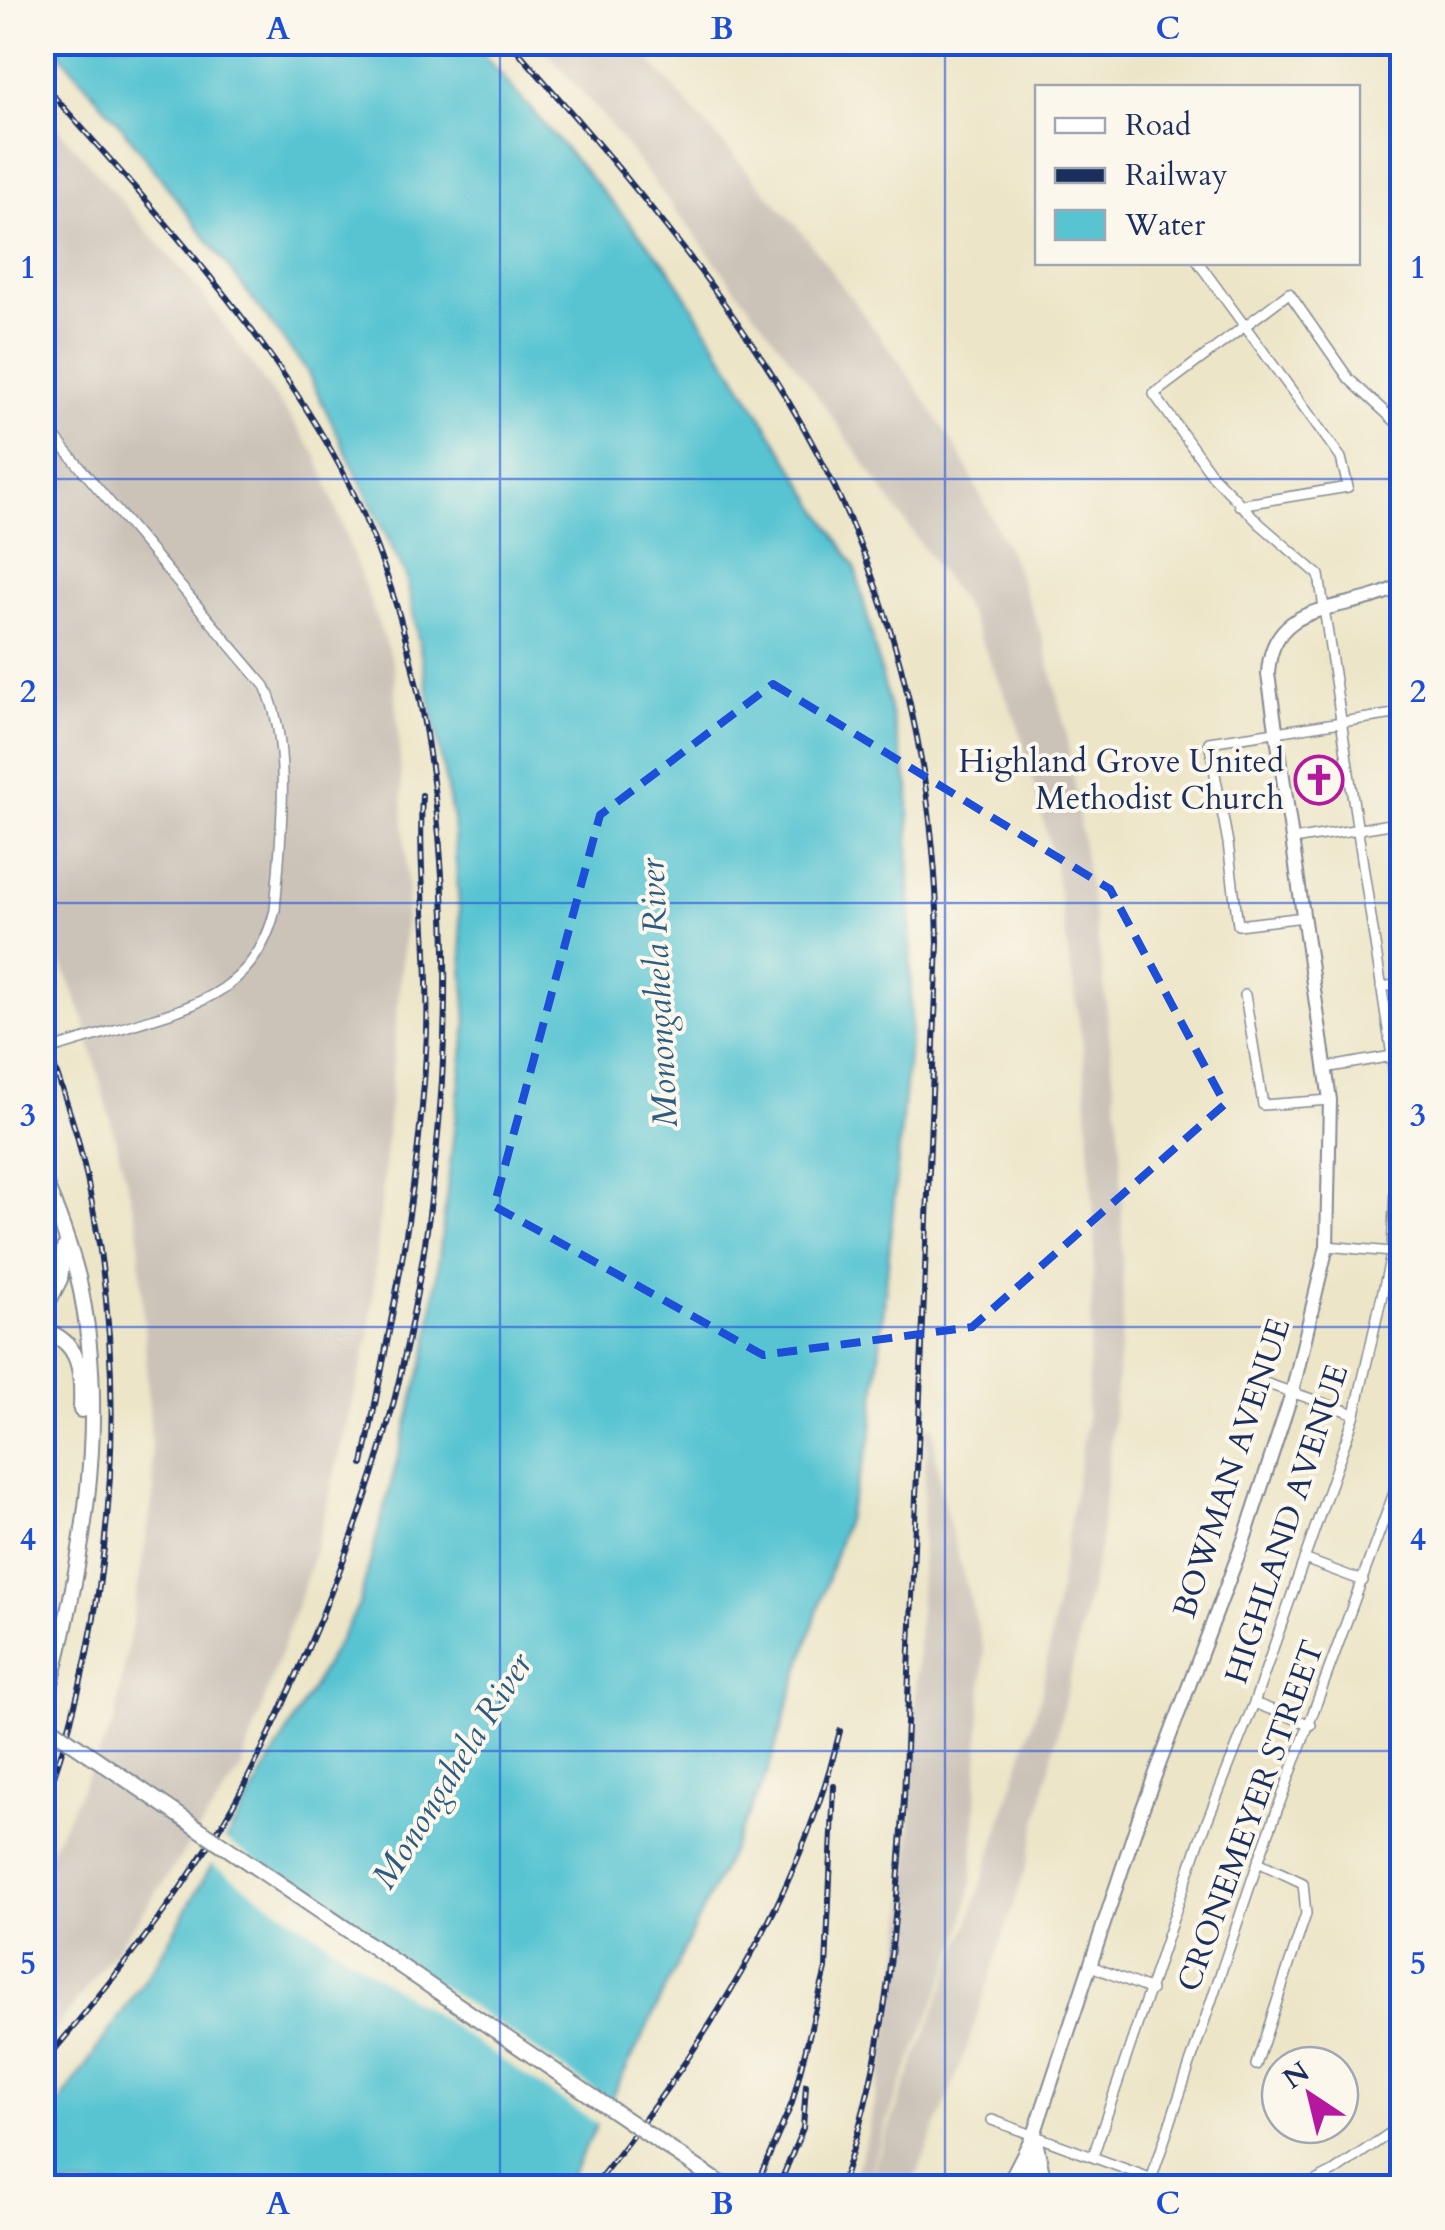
<svg xmlns="http://www.w3.org/2000/svg" width="1445" height="2230" viewBox="0 0 1445 2230" font-family="Cardo,serif">
  <style>
    .industrial { fill: #cbc2b8 }
    .water { fill: #58c4d2; stroke: #3a7a98; stroke-width: 2.5 }
    .pier { fill: #ece5c7 }
    .lines { fill: none; stroke-linecap: round; stroke-linejoin: round }
    .street-casing { stroke: #848a92; stroke-width: 12 }
    .secondary-casing { stroke: #848a92; stroke-width: 16 }
    .primary-casing { stroke: #848a92; stroke-width: 18 }
    .street { stroke: #fff; stroke-width: 9 }
    .secondary { stroke: #fff; stroke-width: 12 }
    .primary { stroke: #fff; stroke-width: 14 }
    .rail-casing { stroke: #1b2f5e; stroke-width: 6 }
    .rail { stroke: #fbf7ec; stroke-width: 2.5; stroke-dasharray: 8; stroke-linecap: butt }
    .street-bridge-casing { stroke: #848a92; stroke-width: 12; stroke-linecap: butt }
    .primary-bridge-casing { stroke: #848a92; stroke-width: 18; stroke-linecap: butt }
    .street-bridge { stroke: #fff; stroke-width: 9 }
    .primary-bridge { stroke: #fff; stroke-width: 14 }
    .marked { fill: none; stroke: #1d4ed8; stroke-width: 8; stroke-dasharray: 20 12; stroke-linejoin: round }
    .grid { fill: none; stroke: #1d4ed8; stroke-width: 2.5; stroke-opacity: 0.55 }
    .labels { text-anchor: middle; dominant-baseline: central; stroke-width: 8; stroke-linejoin: round; paint-order: stroke }
    .poi-label { font-size: 32px; fill: #1b2f5e; stroke: #fbf7ec; text-anchor: end }
    .street-label { font-size: 32px; fill: #1b2f5e; stroke: #fbf7ec }
    .water-label { font-size: 35px; font-style: italic; fill: #2d5c81; stroke: #fbf7ec }
    .neatline { fill: none; stroke: #1d4ed8; stroke-width: 4 }
    .grid-label { font-size: 32px; text-anchor: middle; font-weight: bold; fill: #1d4ed8 }
  </style>
  <rect width="100%" height="100%" fill="#fbf7ec"/>
  <filter id="ink" filterUnits="userSpaceOnUse"><feTurbulence type="fractalNoise" baseFrequency=".01" numOctaves="2"/><feDisplacementMap in="SourceGraphic" scale="20" xChannelSelector="R" yChannelSelector="G"/><feConvolveMatrix kernelMatrix="1 2 1 2 8 2 1 2 1" color-interpolation-filters="sRGB"/></filter>
  <filter id="wash" filterUnits="userSpaceOnUse"><feTurbulence type="fractalNoise" baseFrequency=".0048" numOctaves="4" result="noise"/><feDisplacementMap in="SourceGraphic" scale="40" xChannelSelector="R" yChannelSelector="G"/><feGaussianBlur stdDeviation="2.25" result="paint"/><feColorMatrix in="noise" values="0 0 0 0 0 0 0 0 0 0 0 0 0 0 0 0 0 1.4 0 .05"/><feComposite in="paint" operator="in"/></filter>
  <g filter="url(#wash)">
    <rect width="100%" height="100%" fill="#ece5c7"/>
    <g class="industrial">
      <path d="M539,43H634L804,235L906,371L960,454L1011,556L1044,641L1066,733L1104,982L1121,1150L1123,1321L1100,1544L1029,1858L962,2062L912,2187H866L970,1920L1042,1691L1086,1423L1095,1234L1083,1045L1053,857L1018,725L970,615L808,382L606,120Z"/>
      <path d="M42,110L199,290L316,454L394,666L408,889L370,1333L315,1552L241,1769L136,1922L43,2046V1865L115,1721L154,1492L138,1225L83,1016L43,914Z"/>
      <path d="M927,1426H933L941,1493L984,1650L972,1885L960,1939L895,2101L865,2187H850L868,2134L884,2060L897,1983L908,1884Z"/>
    </g>
    <path class="water" d="M51,43H473L668,267L855,567L909,787L911,1024L871,1439L766,1777L639,2044L573,2171L560,2187H43L42,2129L155,1965L358,1607L429,1342L467,1022L453,820L406,576L307,371L122,127Z"/>
    <path class="pier" d="M221,1837L614,2103L601,2127L208,1861Z"/>
  </g>
  <g filter="url(#ink)">
    <g class="lines">
      <g class="street-casing">
        <g id="street">
          <path d="M1198,262L1341,458L1348,487L1239,505"/>
          <path d="M42,422L265,686C293,744 280,845 275,910C254,996 189,1007 115,1030"/>
          <path d="M1395,675L1402,723"/>
          <path d="M1293,840L1402,822"/>
          <path d="M1304,917L1238,925L1228,843L1209,742L1401,713"/>
          <path d="M1381,987L1402,984"/>
          <path d="M1245,995L1263,1105L1330,1100"/>
          <path d="M1325,1068L1392,1056L1402,1051"/>
          <path d="M1327,1246L1402,1253"/>
          <path d="M1259,1381L1355,1414"/>
          <path d="M1304,1559L1363,1581"/>
          <path d="M1254,1703L1311,1725"/>
          <path d="M1091,1966L1151,1990"/>
          <path d="M1256,2065L1306,1914L1303,1883L1258,1862"/>
          <path d="M992,2120L1177,2188"/>
          <path d="M1093,2156L1200,1839L1254,1703L1355,1414L1392,1251L1398,1126L1392,1056L1319,575L1260,524L1213,476L1154,394L1289,293L1349,379L1398,424"/>
          <path d="M1151,2180L1258,1862L1402,1471"/>
          <path d="M1301,2188L1333,2172L1402,2125"/>
        </g>
      </g>
      <g class="secondary-casing">
        <g id="secondary">
          <path d="M1397,42L1402,47"/>
          <path d="M1402,366L1397,408L1402,434"/>
          <path d="M1034,2135L1139,1818L1245,1537L1292,1393L1327,1246L1330,1100L1268,674C1272,593 1353,616 1402,584"/>
        </g>
      </g>
      <g class="primary-casing">
        <g id="primary">
          <path d="M42,1175C56,1208 69,1242 78,1277C111,1421 81,1577 42,1717"/>
          <path d="M42,1315L60,1279L64,1248"/>
          <path d="M42,1330C82,1341 82,1374 81,1410"/>
          <path d="M1034,2136L1045,2188"/>
          <path d="M1007,2188L1034,2135"/>
          <path d="M1028,2188L1032,2150"/>
        </g>
      </g>
      <use href="#street" class="street"/>
      <use href="#secondary" class="secondary"/>
      <use href="#primary" class="primary"/>
      <g class="rail-casing">
        <g id="rail">
          <path d="M510,42C622,171 739,303 818,454C898,606 935,772 938,942L904,1799C896,1931 885,2063 840,2188"/>
          <path d="M42,83C149,204 278,341 350,486C473,738 462,1107 400,1376C372,1500 314,1643 258,1758C204,1869 121,1970 42,2065"/>
          <path d="M42,1031C54,1067 68,1103 78,1140C133,1357 120,1600 42,1810"/>
          <path d="M363,1464C392,1321 421,1179 427,1032C430,953 418,874 422,795"/>
          <path d="M592,2188C701,2051 798,1903 840,1731"/>
          <path d="M755,2188L792,2103L826,1969L834,1786"/>
          <path d="M778,2188L803,2128L806,2085"/>
        </g>
      </g>
      <use href="#rail" class="rail"/>
      <g class="street-bridge-casing">
        <path id="street-bridge" d="M42,1052L115,1030"/>
      </g>
      <g class="primary-bridge-casing">
        <path id="primary-bridge" d="M42,1722L727,2188"/>
      </g>
      <use href="#street-bridge" class="street-bridge"/>
      <use href="#primary-bridge" class="primary-bridge"/>
    </g>
  </g>
  <path class="marked" d="M773,684L1110,889L1225,1104L972,1327L763,1355L494,1206L600,815Z"/>
  <path class="grid" d="M500,42V2188M945,42V2188M42,479H1402M42,903H1402M42,1327H1402M42,1751H1402"/>
  <defs>
    <g id="church-ring" transform="scale(2.5)"><circle r="9.5" fill="#fbf7ec" stroke="#b5179e" stroke-width="1.5"/><path d="M-1.2-6h2.4v3.5h3.3v2.4h-3.3V6h-2.4V-.1h-3.3v-2.4h3.3Z" fill="#b5179e"/></g>
  </defs>
  <g fill-rule="evenodd">
    <use href="#church-ring" x="1319" y="780"/>
  </g>
  <g class="labels">
    <g class="poi-label">
      <text x="1284" y="762">Highland Grove United<tspan x="1284" dy="37">Methodist Church</tspan></text>
    </g>
    <g class="street-label">
      <text transform="translate(1232 1468) rotate(-72)">BOWMAN AVENUE</text>
      <text transform="translate(1287 1524) rotate(-72)">HIGHLAND AVENUE</text>
      <text transform="translate(1251 1816) rotate(-70)">CRONEMEYER STREET</text>
    </g>
    <g class="water-label">
      <text transform="translate(659 993) rotate(-93)">Monongahela River</text>
      <text transform="translate(452 1771) rotate(-58)">Monongahela River</text>
    </g>
  </g>
  <rect width="1445" height="2230" fill="none" stroke="#fbf7ec" stroke-width="110"/>
  <rect x="1035" y="85" width="325" height="180" fill="#fbf7ec" stroke="#a1a7b3" stroke-width="2.5"/>
  <rect x="1055" y="118" width="50" height="15" fill="#ffffff" stroke="#a1a7b3" stroke-width="2.5"/>
  <text x="1125" y="135" font-size="30" fill="#1b2f5e">Road</text>
  <rect x="1055" y="168" width="50" height="15" fill="#1b2f5e" stroke="#a1a7b3" stroke-width="2.5"/>
  <text x="1125" y="185" font-size="30" fill="#1b2f5e">Railway</text>
  <rect x="1055" y="210" width="50" height="30" fill="#58c4d2" stroke="#a1a7b3" stroke-width="2.5"/>
  <text x="1125" y="235" font-size="30" fill="#1b2f5e">Water</text>
  <g transform="translate(1310 2095) rotate(325)"><circle r="48" fill="#fbf7ec" stroke="#a1a7b3" stroke-width="2.5"/>
  <path d="M0-8L18 38L0 25L-18 38Z" fill="#b5179e"/>
  <text y="-15" font-size="28" font-weight="bold" text-anchor="middle" fill="#1b2f5e">N</text>
  </g>
  <rect x="55" y="55" width="1335" height="2120" class="neatline"/>
  <g class="grid-label">
    <text x="278" y="39">A</text>
    <text x="722" y="39">B</text>
    <text x="1168" y="39">C</text>
    <text x="28" y="278">1</text>
    <text x="1418" y="278">1</text>
    <text x="28" y="702">2</text>
    <text x="1418" y="702">2</text>
    <text x="28" y="1126">3</text>
    <text x="1418" y="1126">3</text>
    <text x="28" y="1550">4</text>
    <text x="1418" y="1550">4</text>
    <text x="28" y="1974">5</text>
    <text x="1418" y="1974">5</text>
    <text x="278" y="2214">A</text>
    <text x="722" y="2214">B</text>
    <text x="1168" y="2214">C</text>
  </g>
</svg>
